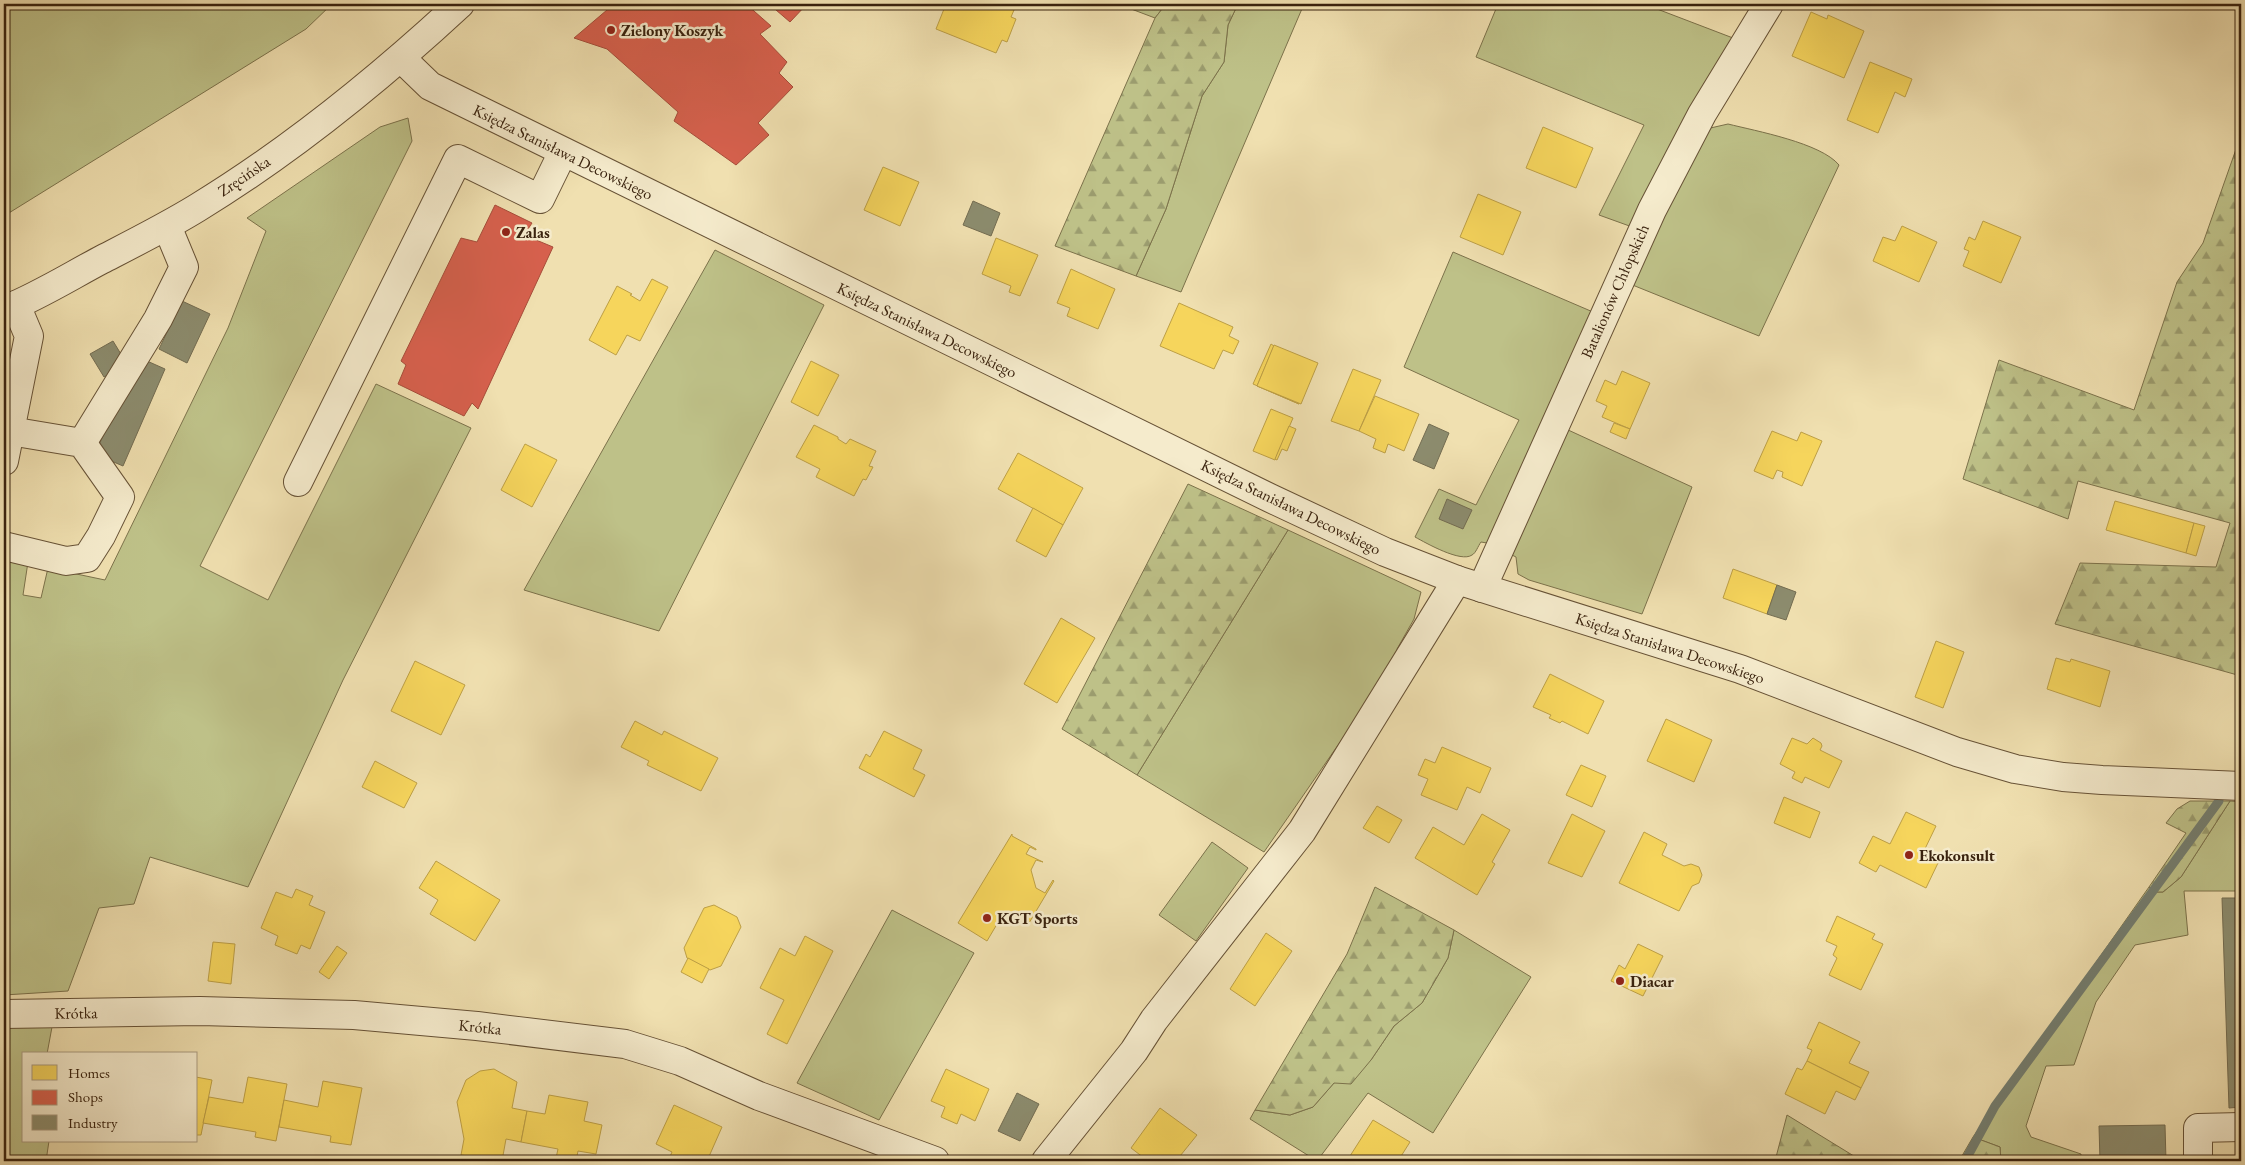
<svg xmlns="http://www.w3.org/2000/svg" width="2245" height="1165" viewBox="0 0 2245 1165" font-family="'EB Garamond',serif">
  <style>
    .green { fill: #bec188; stroke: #7c724b }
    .forest { fill: url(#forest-firs); stroke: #7c724b }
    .homes { fill: #f6d55c; stroke: #bd9f45 }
    .shops { fill: #d6604d; stroke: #a74d3a }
    .industry { fill: #8c8c6e; stroke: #736c51 }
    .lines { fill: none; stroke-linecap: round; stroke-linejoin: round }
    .stream { stroke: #747e70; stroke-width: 9 }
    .minor-casing { stroke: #675236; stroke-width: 30 }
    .minor { stroke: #f5ebcc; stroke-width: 28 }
    .poi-dot { fill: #8f2418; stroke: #f5ebcc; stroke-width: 2 }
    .labels { text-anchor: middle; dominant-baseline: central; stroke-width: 5; stroke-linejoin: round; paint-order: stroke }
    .poi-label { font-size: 16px; font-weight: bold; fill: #39220e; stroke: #f5ebcc; text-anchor: start }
    .street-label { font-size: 16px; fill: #39220e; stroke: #f5ebcc }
  </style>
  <defs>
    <pattern id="forest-firs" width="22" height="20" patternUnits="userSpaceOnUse" patternTransform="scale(1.25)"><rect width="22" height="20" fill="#bec188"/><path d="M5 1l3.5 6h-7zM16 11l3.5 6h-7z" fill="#9b9c6e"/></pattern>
  </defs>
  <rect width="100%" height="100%" fill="#f0e0b0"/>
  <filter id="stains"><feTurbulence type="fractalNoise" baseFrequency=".004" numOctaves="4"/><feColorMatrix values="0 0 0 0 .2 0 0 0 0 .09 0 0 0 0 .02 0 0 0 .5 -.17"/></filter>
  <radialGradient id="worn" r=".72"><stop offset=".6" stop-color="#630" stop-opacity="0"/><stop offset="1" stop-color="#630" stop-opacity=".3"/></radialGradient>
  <g class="green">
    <path d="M4,4H332L306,29L4,216Z"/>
    <path d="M1118,4H1166L1155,18Z"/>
    <path d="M1238,4H1304L1181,292L1136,276L1166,209L1202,96L1224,62L1228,25Z"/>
    <path d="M1498,4H1644L1733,38L1635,228L1599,215L1644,125L1476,57Z"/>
    <path d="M408,118L412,141L200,566L268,600L376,384L471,428L343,680L248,887L150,857L134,904L99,908L68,991L4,995V556L28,562L23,595L41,598L48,568L105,580L228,328L266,231L247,218L380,127Z"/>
    <path d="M1728,124C1756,131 1821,143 1839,165L1759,336L1630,284L1706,129Z"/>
    <path d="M715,250L824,305L659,631L524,590Z"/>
    <path d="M1453,252L1593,312L1525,470L1487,543L1481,542C1478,546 1476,553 1472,555C1461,563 1426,543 1415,537L1439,489L1476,505L1519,420L1404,367Z"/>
    <path d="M1566,429L1692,487L1642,614L1529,580L1518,574L1516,557L1510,554Z"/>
    <path d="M1288,530L1421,592L1414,619L1397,649L1399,657L1264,852L1137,775Z"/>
    <path d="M2230,801L2241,802V891H2184L2188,935L2135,945L2096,1002L2074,1065L2046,1066L2026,1126L2031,1137L2081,1154V1161H2001L2000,1147L1973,1137L2149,887L2157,892H2163L2181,877Z"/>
    <path d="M1212,842L1248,868L1196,941L1159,915Z"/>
    <path d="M892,910L974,953L879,1120L797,1083Z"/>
    <path d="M1454,930L1531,977L1433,1133L1368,1093L1317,1161L1250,1119L1255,1110L1290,1115L1313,1107L1334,1083L1371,1060L1394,1026L1422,1003L1448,958Z"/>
    <path d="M4,1027H52L47,1054H24V1141H49L46,1161H4Z"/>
  </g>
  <g class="forest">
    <path d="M1166,4H1238L1228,25L1224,62L1202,96L1166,209L1136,276L1055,246L1155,18Z"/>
    <path d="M2241,135V676L2055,624L2080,563L2216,567L2230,523L2078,481L2068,519L1963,479L1999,360L2134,410L2177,282L2203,243Z"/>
    <path d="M1188,484L1288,530L1137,775L1062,729Z"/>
    <path d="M2190,801H2230L2181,877L2163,892H2157L2149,887L2186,833L2166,823L2177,809Z"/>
    <path d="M1375,887L1454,930L1448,958L1422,1003L1394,1026L1371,1060L1351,1084L1334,1083L1313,1107L1290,1115L1255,1110L1347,954Z"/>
    <path d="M1787,1115L1862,1161H1775Z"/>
    <path d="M1973,1137L2000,1147L2001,1161H1959Z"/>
  </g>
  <g class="homes">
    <path d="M946,4H958L971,9L973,4H998L1014,10L1011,17L1016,19L1007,42L1002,40L996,53L936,29Z"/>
    <path d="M1811,12L1827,19L1828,15L1864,31L1844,78L1792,56Z"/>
    <path d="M1870,62L1912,79L1905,97L1895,92L1878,133L1847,120Z"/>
    <path d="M1543,127L1593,148L1576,188L1526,168Z"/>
    <path d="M883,167L919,182L900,226L864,210Z"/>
    <path d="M1478,194L1521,212L1503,255L1460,237Z"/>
    <path d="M1983,221L2021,237L2001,283L1963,266L1969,251L1964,249L1969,237L1975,240Z"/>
    <path d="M1902,226L1937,242L1919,282L1873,261L1883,237L1895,241Z"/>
    <path d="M996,238L1038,255L1020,296L1009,292L1011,286L982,274Z"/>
    <path d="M1071,269L1115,289L1098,329L1067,316L1070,308L1057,303Z"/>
    <path d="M652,279L668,287L640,341L627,335L616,355L589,340L617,286L632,294L630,295L640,301Z"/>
    <path d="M1179,303L1233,327L1229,336L1239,341L1233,354L1223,350L1214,369L1160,346Z"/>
    <path d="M1271,344L1274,346L1257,386L1299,404L1253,384Z"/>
    <path d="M1274,345L1318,363L1301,404L1257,386Z"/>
    <path d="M811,361L839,375L818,416L791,402Z"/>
    <path d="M1353,369L1381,380L1359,431L1331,421Z"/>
    <path d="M1622,371L1650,383L1630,429L1602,417L1607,406L1596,401L1605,380L1616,385Z"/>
    <path d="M1375,396L1419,414L1404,451L1388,444L1385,453L1373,448L1376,439L1359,431Z"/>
    <path d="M1271,409L1293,418L1275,460L1253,451Z"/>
    <path d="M1614,423L1630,429L1626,439L1610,432Z"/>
    <path d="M814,425L838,437V439L846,444L850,439L876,451L869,466L873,467L866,480L863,479L854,496L816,477L820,469L796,457Z"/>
    <path d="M1289,426L1296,429L1287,451L1282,449L1277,460L1275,459Z"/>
    <path d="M1772,431L1797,441L1801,432L1822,441L1802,486L1782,477L1783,472L1777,470L1773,479L1754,471Z"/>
    <path d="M525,444L557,460L532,507L501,490Z"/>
    <path d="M1018,453L1083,488L1063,525L998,489Z"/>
    <path d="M2115,501L2194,523L2186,553L2106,530Z"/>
    <path d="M1033,508L1063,525L1046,557L1016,541Z"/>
    <path d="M2194,523L2205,526L2196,556L2186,553Z"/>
    <path d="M1733,569L1777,585L1767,614L1723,598Z"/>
    <path d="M1061,618L1095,638L1057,703L1024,684Z"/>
    <path d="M1936,641L1964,652L1943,708L1915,697Z"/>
    <path d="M2056,658L2070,662L2071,659L2110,671L2100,707L2047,689Z"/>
    <path d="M415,661L465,685L441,735L391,711Z"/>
    <path d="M1550,674L1604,701L1588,734L1562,721L1560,723L1549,718L1551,715L1533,707Z"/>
    <path d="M1666,719L1712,740L1694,782L1647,761Z"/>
    <path d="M635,721L662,735L664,731L718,758L701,791L647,765L649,761L621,747Z"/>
    <path d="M884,731L922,750L913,769L925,775L914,797L859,768L866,754L870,757Z"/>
    <path d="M1792,738L1807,744L1813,738L1821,743L1822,746L1820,750L1842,761L1829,788L1805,777L1802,783L1792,778L1795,772L1780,764Z"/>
    <path d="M1442,747L1491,768L1480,793L1467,787L1457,810L1421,795L1428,779L1418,775L1425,759L1435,763Z"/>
    <path d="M375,761L417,783L404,808L362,787Z"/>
    <path d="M1581,765L1606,776L1592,807L1566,795Z"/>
    <path d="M1784,797L1820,812L1810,838L1774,823Z"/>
    <path d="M1377,806L1402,820L1389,843L1363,828Z"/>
    <path d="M1906,812L1936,826L1922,855L1938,863L1926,888L1880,865L1876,872L1859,863L1873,836L1890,844Z"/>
    <path d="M1482,814L1510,830L1492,862L1495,864L1477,895L1415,858L1433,827L1464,845Z"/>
    <path d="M1572,814L1605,831L1582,877L1548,863Z"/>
    <path d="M1644,832L1667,844L1662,855L1684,866L1691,864L1699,867L1702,875L1699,883L1692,886L1679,911L1619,883Z"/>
    <path d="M1012,834V836L1036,849V850L1030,847L1026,854L1043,862L1036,860L1031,870L1036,888L1045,893L1053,880L1054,881L1029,923L1027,922L1029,919L1023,913L1014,920L1003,914L987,941L958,923Z"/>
    <path d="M436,861L500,900L475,941L430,914L438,900L419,888Z"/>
    <path d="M296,889L313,896L309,905L325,912L310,949L301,945L297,954L275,945L278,936L261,928L276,892L292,898Z"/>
    <path d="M714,905L737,917L741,927L721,966L710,970L687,958L684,948L704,908Z"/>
    <path d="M1837,916L1875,934L1872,939L1883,944L1861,990L1829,975L1837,958L1833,955L1837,946L1826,941Z"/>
    <path d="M1266,933L1292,951L1255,1006L1230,989Z"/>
    <path d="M805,936L833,951L787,1044L767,1034L784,1000L760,988L780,948L795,956Z"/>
    <path d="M213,942L235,944L231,984L208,981Z"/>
    <path d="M1638,944L1663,956L1643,996L1611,981L1619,965L1625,969Z"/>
    <path d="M337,946L347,953L329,979L319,972Z"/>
    <path d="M688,958L709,969L702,983L681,972Z"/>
    <path d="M1819,1022L1860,1042L1849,1063L1869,1072L1861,1088L1807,1061L1812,1050L1807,1048Z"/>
    <path d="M1807,1061L1861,1088L1855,1100L1836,1091L1825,1114L1785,1094L1797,1068L1802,1070Z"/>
    <path d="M494,1069L517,1082L512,1108L527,1111L521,1142L506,1139L502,1161L461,1155L464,1139L457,1102L466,1080L480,1071Z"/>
    <path d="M946,1069L989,1089L975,1121L961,1114L957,1124L941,1117L945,1107L931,1101Z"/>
    <path d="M196,1077L212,1080L201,1135H196Z"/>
    <path d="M248,1077L287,1084L276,1141L255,1137L256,1132L203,1123L209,1097L243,1103Z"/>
    <path d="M323,1081L362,1088L351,1145L330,1142L331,1136L279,1127L284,1100L318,1107Z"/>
    <path d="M549,1095L588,1102L584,1121L602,1125L596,1154L578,1151L576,1161H574L556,1158L558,1149L521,1142L527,1111L545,1114Z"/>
    <path d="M674,1105L722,1127L707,1161L694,1156L692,1161H668L672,1152L656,1144Z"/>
    <path d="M1160,1108L1197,1135L1176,1161H1161L1156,1157L1153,1161H1148L1131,1148Z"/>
    <path d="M1373,1120L1410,1142L1398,1161H1357L1350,1156Z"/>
  </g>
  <g class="shops">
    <path d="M614,4H746L771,26L760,34L787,62L779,73L793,87L758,123L769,135L736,165L674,121L678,112L607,49L574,38Z"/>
    <path d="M769,4H807L790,22Z"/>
    <path d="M495,205L532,223L524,235L553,247L478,409L472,403L464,416L398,384L406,365L401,361L461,238L477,242Z"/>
  </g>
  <g class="industry">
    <path d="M973,201L1000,213L991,236L963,225Z"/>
    <path d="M182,301L210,314L187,363L159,349Z"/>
    <path d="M113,341L127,364L104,377L90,354Z"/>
    <path d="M138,357L165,369L123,466L95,454Z"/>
    <path d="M1429,424L1449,433L1434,469L1413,460Z"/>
    <path d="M1447,499L1472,510L1463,529L1439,519Z"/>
    <path d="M1777,585L1796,592L1786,620L1767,614Z"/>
    <path d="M2222,898H2241V1107L2229,1108Z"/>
    <path d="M1017,1093L1039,1104L1020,1141L998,1131Z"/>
    <path d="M2165,1125L2166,1161H2100L2099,1126Z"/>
  </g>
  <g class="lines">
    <path class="stream" d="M1965,1161L1995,1106L2219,801"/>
    <g class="minor-casing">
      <g id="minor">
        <path d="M401,58L430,86L1270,498L1385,552L1457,580L1740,669L1957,752L2015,769L2063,777L2102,780L2241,786"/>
        <path d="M4,310C37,297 69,277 101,260C134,243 166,227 197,208C292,150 379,79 460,4"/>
        <path d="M82,443L158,319L184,267L167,226"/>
        <path d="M4,461L29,336L16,305"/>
        <path d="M298,482L458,159L540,199L563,152"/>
        <path d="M4,546L66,561L87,558L101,536L120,497L82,443L10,431"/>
        <path d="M1482,588L1652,210L1702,114L1769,4"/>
        <path d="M4,1014L200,1011L354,1015L477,1026L625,1044L680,1061L759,1096L935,1161"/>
        <path d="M1046,1161L1134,1051L1154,1020L1302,831L1457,580"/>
        <path d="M2198,1161V1128L2241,1127"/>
      </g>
    </g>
    <use href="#minor" class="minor"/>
  </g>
  <g class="poi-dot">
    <circle cx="611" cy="30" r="5"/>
    <circle cx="506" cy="232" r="5"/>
    <circle cx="1909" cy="855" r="5"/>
    <circle cx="987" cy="918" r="5"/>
    <circle cx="1620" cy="981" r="5"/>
  </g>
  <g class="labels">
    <g class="poi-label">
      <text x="621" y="30">Zielony Koszyk</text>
      <text x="516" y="232">Zalas</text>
      <text x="1919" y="855">Ekokonsult</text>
      <text x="997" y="918">KGT Sports</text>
      <text x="1630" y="981">Diacar</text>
    </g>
    <g class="street-label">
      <text transform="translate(563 152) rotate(26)">Księdza Stanisława Decowskiego</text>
      <text transform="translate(244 176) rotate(-34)">Zręcińska</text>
      <text transform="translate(1615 291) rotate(-66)">Batalionów Chłopskich</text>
      <text transform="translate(927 330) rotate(26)">Księdza Stanisława Decowskiego</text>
      <text transform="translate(1291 507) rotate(26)">Księdza Stanisława Decowskiego</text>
      <text transform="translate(1670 648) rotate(18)">Księdza Stanisława Decowskiego</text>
      <text transform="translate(76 1013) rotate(-1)">Krótka</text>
      <text transform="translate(480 1027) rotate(6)">Krótka</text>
    </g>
  </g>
  <rect width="2245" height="1165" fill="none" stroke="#f0e0b0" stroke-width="20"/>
  <rect x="5" y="5" width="2235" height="1155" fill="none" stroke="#39220e" stroke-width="2.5"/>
  <rect x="10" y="10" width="2225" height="1145" fill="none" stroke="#39220e"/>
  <rect x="22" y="1052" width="175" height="90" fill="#f5ebcc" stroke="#aa9b80"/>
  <rect x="32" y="1065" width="25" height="15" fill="#f6d55c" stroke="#aa9b80"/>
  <text x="68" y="1078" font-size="15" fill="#39220e">Homes</text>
  <rect x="32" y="1090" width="25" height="15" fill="#d6604d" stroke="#aa9b80"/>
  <text x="68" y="1102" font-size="15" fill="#39220e">Shops</text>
  <rect x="32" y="1115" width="25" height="15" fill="#8c8c6e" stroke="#aa9b80"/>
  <text x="68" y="1128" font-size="15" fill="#39220e">Industry</text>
  <rect width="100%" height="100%" filter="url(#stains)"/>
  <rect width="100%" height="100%" fill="url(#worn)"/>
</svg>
